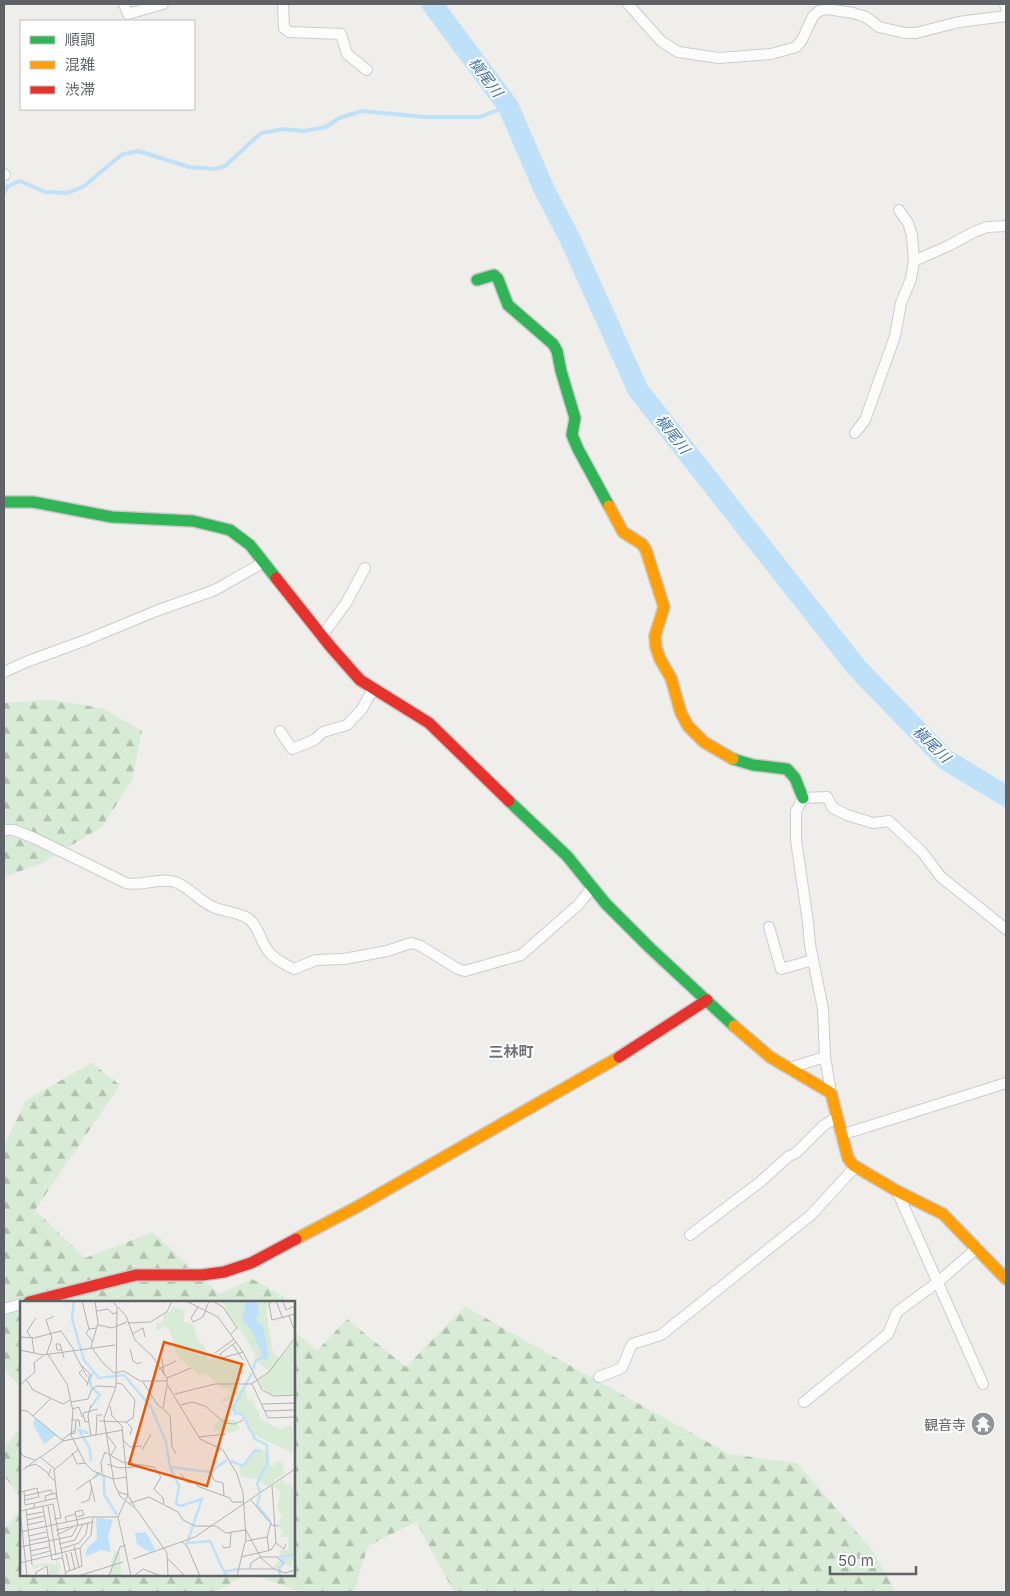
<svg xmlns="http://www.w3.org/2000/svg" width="1010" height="1596" viewBox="0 0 1010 1596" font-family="Inter,'Noto Sans JP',sans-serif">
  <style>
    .forest { fill: url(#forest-firs) }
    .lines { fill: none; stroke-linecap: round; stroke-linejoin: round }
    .stream { stroke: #bfe0f9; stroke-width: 4 }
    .river { stroke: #bfe0f9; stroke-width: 21 }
    .street-casing { stroke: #cbcccc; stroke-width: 12 }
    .fast-casing { stroke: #cacacb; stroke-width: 14 }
    .slow-casing { stroke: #cacacb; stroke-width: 14 }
    .jam-casing { stroke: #cacacb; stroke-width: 14 }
    .street { stroke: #fdfcfc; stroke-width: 10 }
    .fast { stroke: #30b455; stroke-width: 11 }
    .slow { stroke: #ff9f0a; stroke-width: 11 }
    .jam { stroke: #e5322d; stroke-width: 11 }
    .labels { text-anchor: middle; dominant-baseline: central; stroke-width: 4; stroke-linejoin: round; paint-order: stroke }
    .poi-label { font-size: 14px; fill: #5f6368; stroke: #fff; text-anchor: end }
    .water-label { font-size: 15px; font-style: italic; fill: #4174aa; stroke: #fff }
    .neighbourhood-label { font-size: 15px; font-weight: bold; fill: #70757a; stroke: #fff }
    .inset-river { fill: none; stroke: #bfe0f9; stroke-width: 2.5 }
    .inset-road { fill: none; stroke: #b1b2b2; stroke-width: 1 }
    .view { fill: #e8590c; fill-opacity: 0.15; stroke: #e8590c; stroke-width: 2.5 }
    .inset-edge { fill: none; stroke: #5f6368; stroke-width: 2.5 }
  </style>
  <defs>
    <pattern id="forest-firs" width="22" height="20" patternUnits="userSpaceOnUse" patternTransform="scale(1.25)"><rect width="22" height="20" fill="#d8ebd6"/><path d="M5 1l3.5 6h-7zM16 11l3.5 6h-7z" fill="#b2c2b1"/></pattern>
  </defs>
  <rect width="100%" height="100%" fill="#efeeea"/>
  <g class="forest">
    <path d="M49,700L103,708L142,731L132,780L102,827L40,864L4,877V703Z"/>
    <path d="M92,1063L120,1085L35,1210L85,1258L153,1232L219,1294L252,1279L285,1297L281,1302H21V1389L4,1368V1146L26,1100Z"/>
    <path d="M465,1306L506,1330L729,1454L797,1463L872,1550L896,1592H454L416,1522L368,1546L354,1592H302L253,1575H294V1330L317,1351L347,1319L406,1367Z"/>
    <path d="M21,1426V1498L4,1476V1448Z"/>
    <path d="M21,1509V1575H246L215,1592H4V1529Z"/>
  </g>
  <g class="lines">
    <path class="stream" d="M4,193L8,186L20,181L45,192L67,193L83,187L121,155L138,151L189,167L214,169L225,166L261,133L284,129L304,131L326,127L339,118L362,111L425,117H480L508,106"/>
    <path class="river" d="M432,4L508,106L544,189L570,239L638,390L857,668L946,760L1006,796"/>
    <g class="street-casing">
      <g id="street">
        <path d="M124,4L128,14L163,4"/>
        <path d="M283,4L284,28L289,32L341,34L347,54L367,70"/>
        <path d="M628,4L661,41L678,52L719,58L771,54L796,47L802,40L813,16L819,11L827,9L853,13L866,17L879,27L905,33H916L959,22L1006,16"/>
        <path d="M1005,4L1006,8"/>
        <path d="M4,174L5,175"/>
        <path d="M914,261L948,246L974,232L987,227L1006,226"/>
        <path d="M855,433L865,420L895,336L901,303L911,279L914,261L912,235L908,223L899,210"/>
        <path d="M322,636L346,603L365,568"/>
        <path d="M4,672L26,662L86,640L156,611L215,590L264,562"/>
        <path d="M280,731L292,749L314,740L323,732L347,725L362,709L373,689"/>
        <path d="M4,830H14L34,838L126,883C142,887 158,877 175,882C188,886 199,901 213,907C224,912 240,912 249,919C260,928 260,942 269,952C275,960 285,964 294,969L316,960L344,959L387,951L411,943L419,945L458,969L465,971L521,955L578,905L592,888"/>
        <path d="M769,927L781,969L813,960"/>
        <path d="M789,1068L825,1057"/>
        <path d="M831,1093L825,1057L823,1009L810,945L808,922L796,840V811L803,798L827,797L833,808L847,815L873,823L889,821L922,852L941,877L1006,929"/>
        <path d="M841,1135L1006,1083"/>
        <path d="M897,1191L983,1384"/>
        <path d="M690,1235L760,1182L789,1156L796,1153L823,1126L837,1117"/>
        <path d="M4,1309L21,1304"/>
        <path d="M599,1377L622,1368L632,1344L661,1335L811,1215L855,1167"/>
        <path d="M804,1402L888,1334L897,1312L938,1282L977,1248"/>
      </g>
    </g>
    <g class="fast-casing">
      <g id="fast">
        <path d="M477,280L494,275L498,279L508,305L553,344L557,351L561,371L575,418L572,435L578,449L609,506"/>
        <path d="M4,502H33L112,517L193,521L230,530L250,545L276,578"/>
        <path d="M733,759L753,765L787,769L795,778L803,798"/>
        <path d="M509,801L567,856L606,904L650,948L734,1026"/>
      </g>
    </g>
    <g class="slow-casing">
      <g id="slow">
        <path d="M609,506L623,532L642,544L646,550L664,607L655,636L656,647L660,659L671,678L681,713L688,726L704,742L733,759"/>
        <path d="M734,1026L770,1057L831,1093L848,1158L853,1165L897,1191L943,1214L1006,1279"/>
        <path d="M296,1239L357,1207L619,1057"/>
      </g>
    </g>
    <g class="jam-casing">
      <g id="jam">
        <path d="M276,578L330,646L360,680L429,723L509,801"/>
        <path d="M619,1057L707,1000"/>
        <path d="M29,1302L136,1275H202L224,1272L251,1263L296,1239"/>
      </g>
    </g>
    <use href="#street" class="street"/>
    <use href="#fast" class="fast"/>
    <use href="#slow" class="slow"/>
    <use href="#jam" class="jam"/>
  </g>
  <defs>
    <g id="temple-disc" transform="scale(1.25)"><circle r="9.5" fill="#919496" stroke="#fff"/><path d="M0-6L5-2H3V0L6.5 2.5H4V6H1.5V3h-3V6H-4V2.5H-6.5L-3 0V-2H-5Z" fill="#fff"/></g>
  </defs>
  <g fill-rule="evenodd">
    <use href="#temple-disc" x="983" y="1424"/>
  </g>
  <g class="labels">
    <g class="poi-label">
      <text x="966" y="1424">観音寺</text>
    </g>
    <g class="water-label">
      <text transform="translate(486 77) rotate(53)">槇尾川</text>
      <text transform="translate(673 434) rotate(52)">槇尾川</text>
      <text transform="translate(932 744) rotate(44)">槇尾川</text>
    </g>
    <g class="neighbourhood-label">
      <text x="511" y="1051">三林町</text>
    </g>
  </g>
  <g transform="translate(20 1301)">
    <rect width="275" height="275" fill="#efeeea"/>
    <path d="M153,6L165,9L164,21L173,23L177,39L184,44L188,59L195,54L202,59L211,57L223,62L215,77L219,87L226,89L228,100L233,99L241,118L260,128L270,124L273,128L272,152L233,133L223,112L214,110L216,95L203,102L201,100L210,92L208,87L202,88L186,72L180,75L158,56L149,28L144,25L138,30L135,28L137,23L144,21L143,13H149ZM203,118L216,119L220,128L210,132L194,129V123ZM234,148L249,151L250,164L254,165L256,160L262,161L264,173L248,185L239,181V178L221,176L219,166L230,160ZM263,178L265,184L270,183L275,190V248L271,266L266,264L256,269L254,266L261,256L260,249H268V236H260L262,231L257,223L262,215L257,206L260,191L253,185ZM97,250L100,253L101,273L111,275H89L93,254Z" fill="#d8ebd6"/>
    <path d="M199,0L251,1L246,9L253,52L260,58L275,40V68L264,61L275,69V93H251L241,86L238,79L249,71L238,61L226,37L206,11L205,4ZM36,259H37L41,265L38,275H28L29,263L13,268L12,264L18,263L29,262L36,264Z" fill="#d8ebd6"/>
    <path d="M226,0H238L239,13L236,18L243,25L249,55L245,61L233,32L222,19ZM15,117L36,134L24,143L13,123ZM76,217L93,219L88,235L91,251L81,249L67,255L65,253L68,246L77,238ZM126,231L130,238L135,249L130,251L117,243L115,232Z" fill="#bfe0f9"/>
    <path class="inset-river" d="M54,0L52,18L64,59L79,77L104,74L131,106L146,141L150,166L159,185L156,203L161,205L182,198L167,242L190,240L206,275M233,69L236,59L244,56M232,72L213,107L215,112L222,113L235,138L247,144V163L237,182L240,191M70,107L80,94L71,86L70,77L73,72M68,132L59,129L70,148L71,160M211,160L223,165L235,149L242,150M150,166L190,171L207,159M74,177L79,173L84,175V193L97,214M240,194L237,204L251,221M257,256L275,254M203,271L219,268M260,275L259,268L264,261L261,257"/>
    <path class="inset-road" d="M62,0L69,28M75,0L78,22L71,46L83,62L94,72L104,70L120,80H147M93,0L97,6L96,86L84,117L94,182L100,195L117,209L147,252L148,275M166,0L198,16L223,51L242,89L254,95L275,94M193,0L203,6L217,27L211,33M252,0L249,3L252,19L275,13M256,0L263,18M263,0L266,9L275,5M98,6L106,15L115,39L133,56L147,77V83L180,138L203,149L217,173L223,192L226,237L217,275M178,6L171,17L173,21L183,16L189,0M77,10L88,8L93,13L97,11M34,15L26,19L32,37L27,52L47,83L53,110L51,135L53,138L103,129M269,15L275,30M108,22L130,21L147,11L152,0M78,24L92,27L107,21M112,33L123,27L125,36M0,36L14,37L41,30L54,49M11,37L7,30L16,17M12,37L14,52M73,41L66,32L69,28L77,27M216,41L200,53L202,57L223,51M213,44L223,59M110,48L113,60L118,63L121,61M0,49L23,54L95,44M42,49H37L36,43H40L44,57M53,49L67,76M195,52L214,38M142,58L144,74M62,65L70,73L67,85M139,68L156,60M62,69L59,72L68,83M147,77L171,67M6,78L13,89L43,103L50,99M123,81L137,103L150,114L152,146L156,153M96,82L102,83L115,99L113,117L106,121M232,83L248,117L275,116M0,84L15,71L14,62L23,55M155,93L195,83H231L249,71L275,37M51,101L68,98L72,88L77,85L96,86M241,103L275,102M161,104L172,101L185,105L205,122L215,123L223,119M90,105L92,115L102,125L108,194L115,206M143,107L147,84M52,108L59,106L62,116M0,109L7,110L43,140L53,138L65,162L73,170L93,178L107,176M245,110L275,109M13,115L31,97M51,119H59L60,126M69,120L65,121L63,112L78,108M79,120L106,121L112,127L110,134M50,133L55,132L56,119M76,134L77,114H82M87,134L96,146L91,154M71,135L68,115L71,104M179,136L206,133M102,138L110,146L122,145M42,139L55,129M122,149L131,133M0,150L3,155L15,159M52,152L57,163L65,162M21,156L43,140M87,163L99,167L114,166M5,166L16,163L28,172M31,168L28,174L35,180M3,169L20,156L35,168M82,172L81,161L85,151L102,161L134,166L141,176L134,188L143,197L144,203M160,172L168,182L177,181V185L210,197L212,201H223M190,172L195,180L203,182L204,195M56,189L70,179M4,190L5,204L14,202M0,191L17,187L19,196L5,199M98,191L108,194L98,216L111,275M4,195L31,189L32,193M231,199L252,224L258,225M26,200L25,195L36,192L41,217L34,218M75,201L70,180L79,171M61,202L69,199L72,186M110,202L129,196L158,211L163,219L175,225H196L206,232L226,229L241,257L254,268L265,272L275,269M28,205L36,254M23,206L32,259L42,257M13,208L15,202L37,197L34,169L59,148M0,209L7,275M6,209L12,264M0,210L33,203L46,275M6,214L23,211M7,219L24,215M47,221L45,216L56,213M7,224L24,220M36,229L73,221M0,231L70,216H98M37,234L53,226M9,235L26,231M9,240L27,236M161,240L167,245L180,275M226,240L247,236M256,242L264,248L266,243M39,243L55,239L63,223M202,244L204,247L210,246L211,231M54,245L59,267M0,246L52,235L58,224L55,211L62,209L64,214L57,216M40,248L59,242L66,233L68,222M249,249L247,236L251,222M10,250L29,246M51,251L55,269M46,252L50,270M11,255L30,250M221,256L251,249L256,242L252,184M241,256H257L263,262M113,258L175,236L275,168M148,258L165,275M0,262L60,247L71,234L73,216M219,268H254M230,268L231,262L240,256M46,271L62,265L60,247M16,275V271L27,265L28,275M58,275L103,261M89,275L100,246L106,244M114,275L123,268L141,275"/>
    <path class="view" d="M144,41L222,63L187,185L109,163Z"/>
    <rect width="275" height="275" class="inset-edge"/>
  </g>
  <rect width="1010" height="1596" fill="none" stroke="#5f6368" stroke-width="10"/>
  <rect x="20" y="20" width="175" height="90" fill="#ffffff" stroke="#bfc1c3"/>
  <rect x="30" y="36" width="25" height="8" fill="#30b455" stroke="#bfc1c3"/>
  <text x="65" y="45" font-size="15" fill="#5f6368">順調</text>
  <rect x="30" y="61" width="25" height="8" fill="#ff9f0a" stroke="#bfc1c3"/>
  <text x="65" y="70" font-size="15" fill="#5f6368">混雑</text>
  <rect x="30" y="86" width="25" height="8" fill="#e5322d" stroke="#bfc1c3"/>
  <text x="65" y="95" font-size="15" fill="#5f6368">渋滞</text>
  <path d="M830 1566v8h86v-8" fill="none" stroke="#5f6368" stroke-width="2.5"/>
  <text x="838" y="1566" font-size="15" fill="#5f6368" stroke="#ffffff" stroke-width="4" paint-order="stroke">50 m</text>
</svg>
